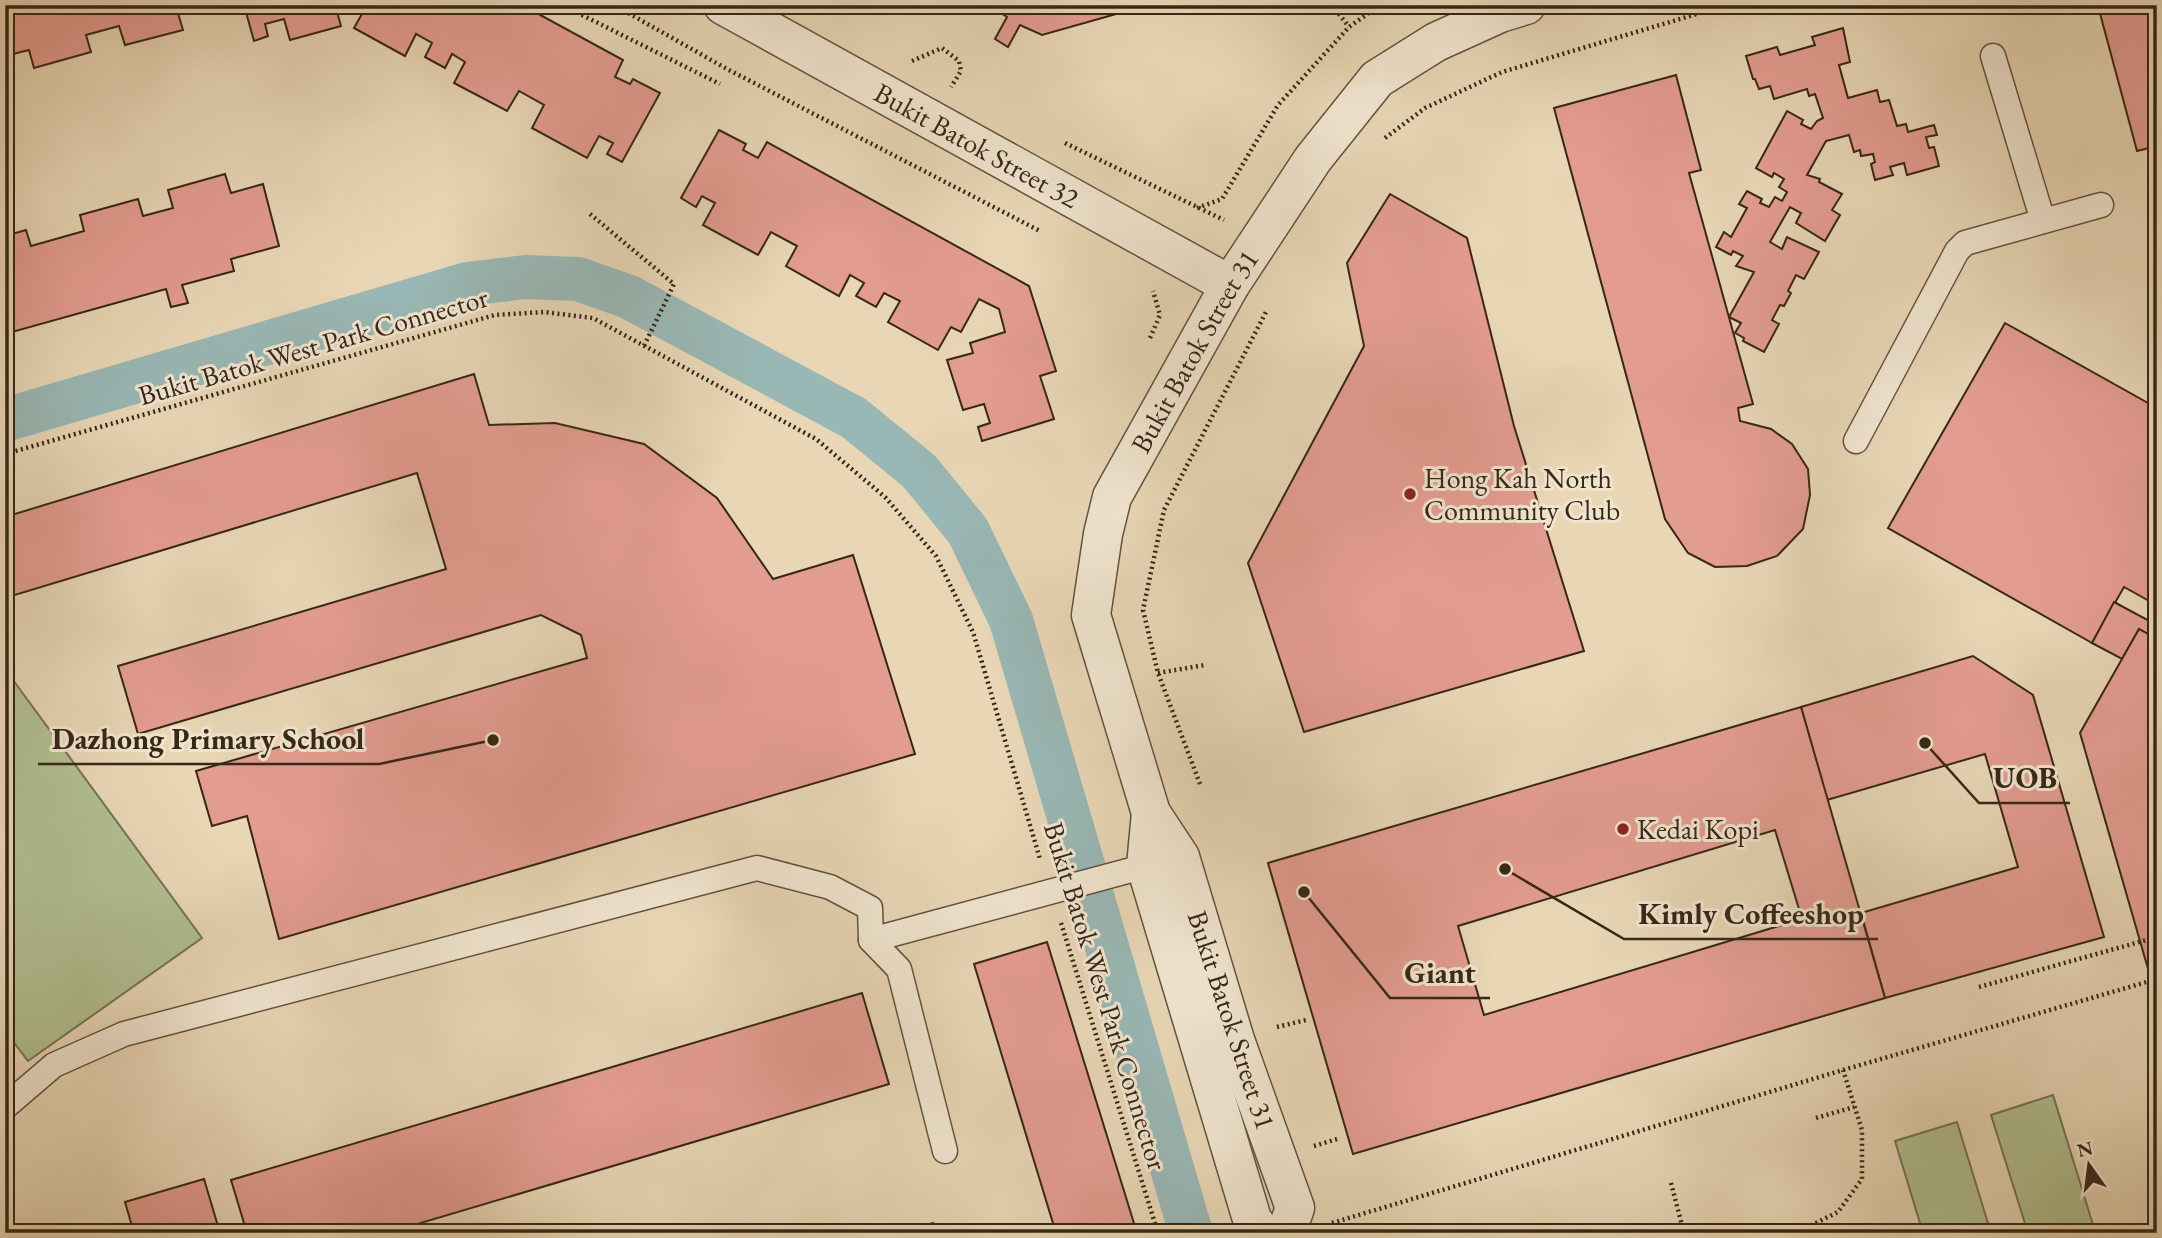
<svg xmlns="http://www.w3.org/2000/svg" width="2162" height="1238" viewBox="0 0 2162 1238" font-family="'EB Garamond',serif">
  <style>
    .green { fill: #b1bf91; stroke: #747354; stroke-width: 2 }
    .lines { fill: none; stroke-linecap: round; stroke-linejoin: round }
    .canal { stroke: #99b7b4; stroke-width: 44 }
    .building { fill: #e39c90; stroke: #362717; stroke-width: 2; fill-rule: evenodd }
    .lane-casing { stroke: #62533e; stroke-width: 27 }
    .street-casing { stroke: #62533e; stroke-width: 41 }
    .path { stroke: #362717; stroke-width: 4.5; stroke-dasharray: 2 3.5; stroke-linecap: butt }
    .lane { stroke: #f0e4cf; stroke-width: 24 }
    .street { stroke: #f0e4cf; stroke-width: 38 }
    .poi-dot { fill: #8f2418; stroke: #f0e4cf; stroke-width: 2.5 }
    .labels { text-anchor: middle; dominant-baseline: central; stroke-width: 6; stroke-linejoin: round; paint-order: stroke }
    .street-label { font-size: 28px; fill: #362717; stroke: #f0e4cf }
    .poi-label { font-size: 28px; fill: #362717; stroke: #f0e4cf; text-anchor: start }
    .leader { fill: none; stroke: #362717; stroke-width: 2.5 }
    .callout-dot { fill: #362717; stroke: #f0e4cf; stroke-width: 2.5 }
    .callout-label { font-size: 30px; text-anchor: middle; font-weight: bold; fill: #362717; stroke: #f0e4cf; stroke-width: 6; stroke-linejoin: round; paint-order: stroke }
  </style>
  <rect width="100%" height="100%" fill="#e8d6b5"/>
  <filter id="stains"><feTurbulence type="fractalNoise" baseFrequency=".00286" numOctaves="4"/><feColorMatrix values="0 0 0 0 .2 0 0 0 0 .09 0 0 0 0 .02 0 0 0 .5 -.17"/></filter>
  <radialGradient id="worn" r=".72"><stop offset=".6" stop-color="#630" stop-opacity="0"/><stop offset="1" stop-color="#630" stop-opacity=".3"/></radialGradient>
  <g class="green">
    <path d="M5,669L202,938L28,1061L5,1031Z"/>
    <path d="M2053,1095L2094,1228L2078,1233H2028L1991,1115Z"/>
    <path d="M1957,1122L1991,1233H1923L1895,1141Z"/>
  </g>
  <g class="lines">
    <path class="canal" d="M5,420L467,284L525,277L578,279L629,297L854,418L919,471L968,531L1011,620L1191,1233"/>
  </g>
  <g class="building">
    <path d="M5,5H193L177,10L183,30L125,45L119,26L86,35L91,52L34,68L29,50L5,56Z"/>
    <path d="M244,5H335L341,26L290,40L284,19L265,24L268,36L254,41Z"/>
    <path d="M367,5H522L623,60L615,77L630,84L633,79L660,93L622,162L607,154L613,143L599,136L587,158L532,128L544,105L519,91L507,111L454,83L465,62L452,54L445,68L425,57L432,43L416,34L405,56L354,28Z"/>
    <path d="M989,5H1148L1042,35L1020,25L1008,47L995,39L1007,17Z"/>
    <path d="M1902,5H1934L1904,13Z"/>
    <path d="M2102,5H2157V146L2137,151L2098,6Z"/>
    <path d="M1843,28L1850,62L1839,65L1848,98L1877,90L1880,102L1889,100L1897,126L1906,124L1908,132L1934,125L1937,135L1926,137L1929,148L1934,147L1939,166L1907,175L1904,163L1890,167L1893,175L1875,180L1871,164L1875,162L1873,154L1861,156L1860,150L1854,152L1849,135L1826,141L1807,175L1820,179L1819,182L1842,194L1832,210L1840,215L1825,241L1796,223L1801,213L1790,207L1770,242L1782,249L1787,237L1819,252L1804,279L1796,275L1788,291L1791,293L1784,306L1780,305L1772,320L1779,324L1764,352L1743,341L1744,338L1735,333L1741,323L1729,317L1754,272L1736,266L1743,256L1733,251L1731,255L1716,247L1724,232L1731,237L1747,208L1739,204L1747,191L1762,199L1760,203L1769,207L1775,197L1782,201L1787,192L1779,187L1784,179L1774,173L1772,177L1756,168L1787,111L1803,120L1801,124L1811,129L1817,121L1823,118L1815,94L1809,96L1807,89L1774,99L1770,86L1759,89L1755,79H1753L1746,56L1777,47L1780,55L1815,45L1812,37Z"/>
    <path d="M1676,75L1701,170L1689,173L1753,404L1738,408L1740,421L1771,429L1792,444L1808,469L1810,495L1803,529L1777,556L1747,566L1715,567L1688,553L1665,519L1554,108Z"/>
    <path d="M719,130L746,144L743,150L758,158L767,142L1029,286L1056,371L1040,376L1054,419L982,441L978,427L990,423L984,404L963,410L947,360L973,353L970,343L1005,332L999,309L979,299L961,332L951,327L938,350L888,322L900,301L884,293L876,307L856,296L864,283L850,275L839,296L786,266L797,246L771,232L758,255L703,225L715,203L702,196L696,207L681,198Z"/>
    <path d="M225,174L231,193L263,184L279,246L231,259L234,271L182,285L188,303L171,307L166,289L5,334V236L26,230L31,246L84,231L80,215L138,199L143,216L173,208L168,190Z"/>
    <path d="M1390,194L1467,238L1514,426L1584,651L1304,732L1248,563L1364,346L1347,263Z"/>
    <path d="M2005,323L2157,408V592L2151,602L2124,587L2092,643L1888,528Z"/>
    <path d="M474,374L489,425L555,423L644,444L717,498L773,579L853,555L915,754L279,939L247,816L212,826L196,771L587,658L581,635L541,615L138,734L118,666L446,569L417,473L5,598V517Z"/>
    <path d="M2114,602L2157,625V639L2139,629L2122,659L2092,643Z"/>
    <path d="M2139,629L2157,639V1000L2080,733Z"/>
    <path d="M1973,656L2033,695L2104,937L1885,998L1861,913L2018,867L1985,754L1827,800L1801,707Z"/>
    <path d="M1801,707L1885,998L1353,1154L1268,863ZM1775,830L1802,919L1484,1015L1458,926Z"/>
    <path d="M1047,942L1137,1233H1056L974,964Z"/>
    <path d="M862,993L889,1084L387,1233H247L231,1180Z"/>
    <path d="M204,1179L220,1233H134L125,1202Z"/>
    <path d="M933,1223L936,1233H902Z"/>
  </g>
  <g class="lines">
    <g class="lane-casing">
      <g id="lane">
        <path d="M1993,56L2043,221"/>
        <path d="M1856,441L1957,251L1965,243L2101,205"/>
        <path d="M871,940L1161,862"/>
        <path d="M5,1107L54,1065L124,1034L757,868L830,887L870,908L871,940L899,969L945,1151"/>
      </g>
    </g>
    <g class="street-casing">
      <g id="street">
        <path id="s1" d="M723,5L1230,285"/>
        <path d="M1151,813L1146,866L1252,1219L1261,1233"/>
        <path id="s2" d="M1286,1233L1295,1208L1235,1040L1180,857L1151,813L1091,615L1103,534L1112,497L1230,285L1313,159L1377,79L1436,42L1500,13L1526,5"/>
      </g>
    </g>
    <g class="path">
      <path d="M562,5L720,84"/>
      <path d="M614,5L727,69L1040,231"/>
      <path d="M1332,5L1349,27"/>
      <path d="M912,61L942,48L959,61L961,71L951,87"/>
      <path d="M1385,138L1425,108L1502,72L1727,5"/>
      <path d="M1065,143L1224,220"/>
      <path d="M1197,208L1222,199L1278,105L1349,27L1380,5"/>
      <path d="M590,214L674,284L644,346"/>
      <path d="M1150,338L1160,315L1153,291"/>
      <path d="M5,454L495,315L544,312L593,318L816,439L885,497L936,556L973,632L1040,859"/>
      <path d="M1158,673L1205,665"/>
      <path d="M1200,784L1158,673L1143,610L1164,510L1267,310"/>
      <path d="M1061,923L1158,1233"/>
      <path d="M1979,987L2157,937"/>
      <path d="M1277,1027L1306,1020"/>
      <path d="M1816,1118L1854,1107"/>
      <path d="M1314,1146L1337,1139"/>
      <path d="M1671,1183L1684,1233"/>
      <path d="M5,1218L13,1233"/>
      <path d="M1332,1223L1843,1070L2157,979"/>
      <path d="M1509,1228L1510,1233"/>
      <path d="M1619,1233L1637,1230L1643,1233"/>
      <path d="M1796,1233L1838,1212L1862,1179V1130L1843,1070"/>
    </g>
    <use href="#lane" class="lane"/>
    <use href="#street" class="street"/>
  </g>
  <g class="poi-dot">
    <circle cx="1410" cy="494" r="7"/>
    <circle cx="1623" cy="829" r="7"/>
  </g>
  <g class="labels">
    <g class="street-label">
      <text stroke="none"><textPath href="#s1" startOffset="290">Bukit Batok Street 32</textPath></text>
      <text transform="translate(313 346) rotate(-16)">Bukit Batok West Park Connector</text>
      <text stroke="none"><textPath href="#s2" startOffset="943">Bukit Batok Street 31</textPath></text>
      <text transform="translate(1106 996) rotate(73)">Bukit Batok West Park Connector</text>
      <text transform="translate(1232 1020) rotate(72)">Bukit Batok Street 31</text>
    </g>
    <g class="poi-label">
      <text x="1424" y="478">Hong Kah North<tspan x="1424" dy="32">Community Club</tspan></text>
      <text x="1637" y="829">Kedai Kopi</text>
    </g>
  </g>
  <path class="leader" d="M493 740L379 764H38M1925 743L1979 803H2070M1505 869L1624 939H1878M1304 892L1390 998H1490"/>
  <g class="callout-dot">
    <circle cx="493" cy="740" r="7"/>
    <circle cx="1925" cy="743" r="7"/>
    <circle cx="1505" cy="869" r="7"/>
    <circle cx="1304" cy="892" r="7"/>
  </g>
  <g class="callout-label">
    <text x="208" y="749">Dazhong Primary School</text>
    <text x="2025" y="788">UOB</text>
    <text x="1751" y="924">Kimly Coffeeshop</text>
    <text x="1440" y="983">Giant</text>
  </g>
  <rect width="2162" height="1238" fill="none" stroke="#e8d6b5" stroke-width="28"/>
  <rect x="7" y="7" width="2148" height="1224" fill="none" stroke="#362717" stroke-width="3.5"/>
  <rect x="14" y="14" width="2134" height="1210" fill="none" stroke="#362717" stroke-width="2"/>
  <g transform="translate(2089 1165) rotate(346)" stroke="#f0e4cf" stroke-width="5" paint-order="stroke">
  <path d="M0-5L12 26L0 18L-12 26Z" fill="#362717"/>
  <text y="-10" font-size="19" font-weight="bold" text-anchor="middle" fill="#362717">N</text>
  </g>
  <rect width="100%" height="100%" filter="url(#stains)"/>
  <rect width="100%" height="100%" fill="url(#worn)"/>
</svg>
